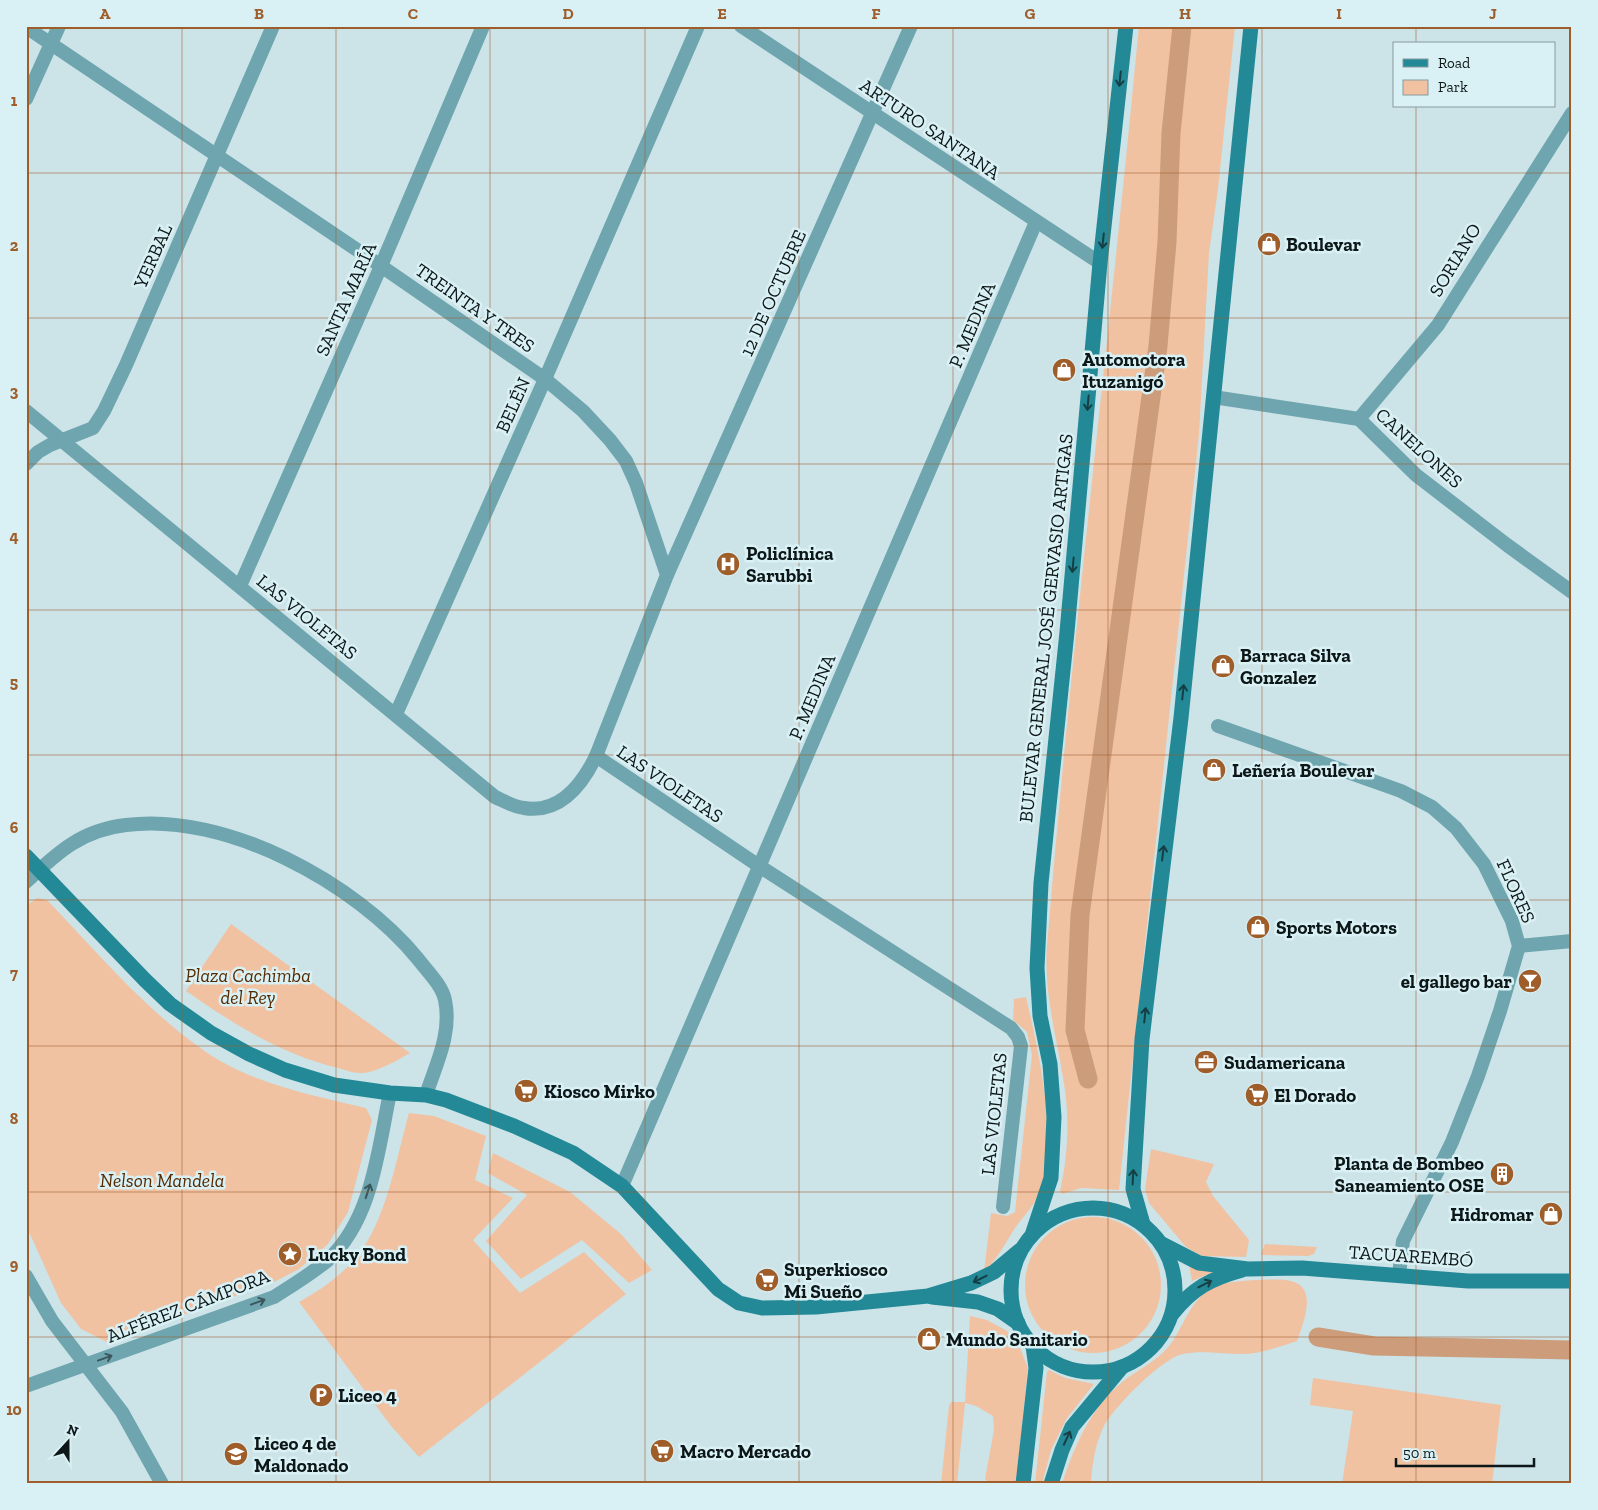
<svg xmlns="http://www.w3.org/2000/svg" width="1598" height="1510" viewBox="0 0 1598 1510" font-family="'Zilla Slab',serif">
  <style>
    .green { fill: #f0c2a2 }
    .lines { fill: none; stroke-linecap: round; stroke-linejoin: round }
    .canal { stroke: #cc9c7b; stroke-width: 19 }
    .street { stroke: #6ea5af; stroke-width: 14 }
    .secondary { stroke: #238997; stroke-width: 15 }
    .oneway { stroke: #153f44 }
    .oneway2 { stroke: #39575c }
    .grid { fill: none; stroke: #9e5d29; stroke-width: 1; stroke-opacity: 0.55 }
    .labels { text-anchor: middle; dominant-baseline: central; stroke-width: 5; stroke-linejoin: round; paint-order: stroke }
    .street-label { font-size: 19px; fill: #0e1718; stroke: #d9f1f5 }
    .poi-label { font-size: 19px; font-weight: bold; fill: #0e1718; stroke: #d9f1f5; text-anchor: start }
    .park-label { font-size: 19px; font-style: italic; fill: #562a00; stroke: #d9f1f5 }
    .neatline { fill: none; stroke: #9e5d29; stroke-width: 2 }
    .grid-label { font-size: 16px; text-anchor: middle; font-weight: bold; fill: #9e5d29 }
  </style>
  <rect width="100%" height="100%" fill="#cce3e8"/>
  <g class="green">
    <path d="M1139,26H1235L1218,189L1209,253L1199,434L1119,1190L1081,1188L1062,1194L1060,1191C1067,1161 1069,1129 1066,1098C1060,1047 1043,998 1047,946C1072,639 1110,333 1139,26Z"/>
    <path d="M37,898L47,900C97,952 146,1011 206,1052C253,1084 311,1095 366,1108L372,1120L348,1212L328,1244L299,1269L274,1282L107,1342L81,1329L61,1303L26,1225V906Z"/>
    <path d="M231,924L410,1053C398,1060 374,1074 360,1073C353,1073 345,1070 338,1068C282,1055 232,1023 186,991Z"/>
    <path d="M1026,997C1038,1049 1060,1143 1039,1194C1033,1207 1023,1217 1015,1228C1005,1244 997,1259 984,1272L991,1213L1007,1216L1015,1212L1032,1055L1027,1032L1013,1020L1014,999Z"/>
    <path d="M409,1113L434,1116L486,1136L475,1180L513,1198L473,1240L520,1293L584,1252L626,1294L419,1457L391,1426L299,1302C320,1290 338,1278 354,1260C386,1224 396,1159 409,1113Z"/>
    <path d="M1151,1149L1214,1164L1206,1182L1213,1196L1249,1240L1246,1257L1202,1256L1186,1247L1149,1203L1145,1189Z"/>
    <path d="M493,1153L570,1192L621,1234L652,1270L629,1283L582,1240L521,1279L486,1241L527,1195L488,1173Z"/>
    <circle cx="1093" cy="1285" r="68"/>
    <path d="M1265,1244L1317,1247L1314,1254L1308,1256L1263,1255L1261,1254Z"/>
    <path d="M1189,1265L1214,1272L1192,1281Z"/>
    <path d="M1256,1280C1268,1280 1283,1278 1294,1282C1318,1290 1302,1326 1297,1341C1278,1347 1260,1354 1241,1354C1223,1354 1201,1350 1183,1354C1162,1358 1112,1409 1103,1428C1095,1446 1092,1464 1091,1484H1062C1074,1447 1090,1409 1121,1383C1137,1370 1156,1362 1169,1346C1175,1339 1179,1330 1183,1323C1205,1284 1212,1283 1256,1280Z"/>
    <path d="M970,1316L987,1320L1007,1331L1020,1348L1028,1368L1016,1484H990L985,1479L994,1430L993,1416L976,1406L965,1403L957,1484H941L949,1406L951,1402H965Z"/>
    <path d="M1049,1370L1065,1378L1094,1384L1067,1418L1051,1450L1042,1484H1035L1047,1372Z"/>
    <path d="M1313,1378L1501,1405L1492,1484H1342L1353,1411L1310,1405Z"/>
  </g>
  <g class="lines">
    <g class="canal">
      <path d="M1088,1079L1075,1030L1080,915L1158,346L1167,242L1171,133L1182,26"/>
      <path d="M1318,1337L1374,1346L1571,1350"/>
    </g>
    <g class="street">
      <path d="M741,26L1100,263"/>
      <path d="M26,27L381,266L545,379L583,411L610,440L626,461L636,483L667,575L596,756C582,785 560,814 524,808C514,807 504,801 495,797L26,411"/>
      <path d="M26,99L59,26"/>
      <path d="M1213,397L1359,419L1416,475L1507,545L1572,592"/>
      <path d="M1359,419L1438,325L1572,113"/>
      <path d="M26,464L38,452L50,445L93,428L104,411L126,365L273,26"/>
      <path d="M667,575L911,26"/>
      <path d="M240,586L381,266L483,26"/>
      <path d="M396,714L545,379L698,26"/>
      <path d="M1218,726L1401,791L1432,807L1456,828L1484,864L1512,921L1519,946L1500,1011L1478,1076L1452,1142L1403,1241L1399,1275"/>
      <path d="M596,756L759,866L1011,1028L1018,1037L1021,1046L1003,1207"/>
      <path d="M26,882C57,853 81,830 126,825C226,812 356,883 418,959C427,971 442,985 445,1000C452,1034 436,1064 426,1095"/>
      <path d="M1519,946L1572,941"/>
      <path d="M622,1186L1036,222"/>
      <path d="M26,1276L52,1321L122,1412L162,1484"/>
      <path d="M26,1386L274,1297C293,1285 311,1274 328,1260C373,1218 378,1149 390,1093"/>
    </g>
    <g class="secondary">
      <path d="M26,856L145,980L170,1004L211,1033L249,1054L285,1070L334,1085L390,1093L426,1095L446,1100L514,1126L573,1153L622,1186L718,1289L739,1303L762,1308L816,1307L928,1296L971,1283L994,1272L1019,1251"/>
      <circle cx="1093" cy="1290" r="82"/>
      <path d="M1143,1224L1133,1189L1142,1039L1181,718L1251,26"/>
      <path d="M1033,1232L1051,1178L1054,1117L1050,1064L1040,1016L1037,968L1041,883L1067,632L1100,263L1126,26"/>
      <path d="M1162,1244L1199,1263L1248,1269L1302,1268L1468,1281H1572"/>
      <path d="M932,1297L978,1302L998,1309L1018,1323"/>
      <path d="M1172,1314C1193,1288 1210,1279 1242,1270"/>
      <path d="M1023,1484L1036,1368L1033,1346"/>
      <path d="M1051,1484L1062,1450L1072,1427L1122,1367"/>
    </g>
  </g>
  <defs><path id="oneway-shaft" d="M-6 0H5M1.5-3L5.5 0L1.5 3" fill="none" stroke-width="1.6" stroke-linecap="round" stroke-linejoin="round" transform="scale(1.25)"/></defs>
  <g class="oneway">
    <use href="#oneway-shaft" transform="translate(1120 79) rotate(96)"/>
    <use href="#oneway-shaft" transform="translate(1103 241) rotate(96)"/>
    <use href="#oneway-shaft" transform="translate(1088 403) rotate(95)"/>
    <use href="#oneway-shaft" transform="translate(1073 565) rotate(95)"/>
    <use href="#oneway-shaft" transform="translate(1183 692) rotate(-84)"/>
    <use href="#oneway-shaft" transform="translate(1163 853) rotate(-83)"/>
    <use href="#oneway-shaft" transform="translate(1145 1015) rotate(-84)"/>
    <use href="#oneway-shaft" transform="translate(1133 1177) rotate(-87)"/>
    <use href="#oneway-shaft" transform="translate(980 1279) rotate(154)"/>
    <use href="#oneway-shaft" transform="translate(1205 1284) rotate(-27)"/>
    <use href="#oneway-shaft" transform="translate(1067 1438) rotate(-65)"/>
  </g>
  <g class="oneway2">
    <use href="#oneway-shaft" transform="translate(368 1191) rotate(-72)"/>
    <use href="#oneway-shaft" transform="translate(258 1302) rotate(-20)"/>
    <use href="#oneway-shaft" transform="translate(105 1358) rotate(-20)"/>
  </g>
  <path class="grid" d="M182,26V1484M336,26V1484M490,26V1484M645,26V1484M799,26V1484M953,26V1484M1108,26V1484M1262,26V1484M1416,26V44M1416,106V1484M26,173H1572M26,318H1572M26,464H1572M26,610H1572M26,755H1572M26,900H1572M26,1046H1572M26,1192H1572M26,1337H1572"/>
  <defs>
    <g id="shop-disc" transform="scale(1.25)"><circle r="9.5" fill="#9e5d29" stroke="#d9f1f5"/><path d="M-5-2.5h2.3a2.7 3.5 0 0 1 5.4 0H5L5.5 6h-11ZM-1.5-2.5h3a1.5 2.3 0 0 0-3 0Z" fill="#fff"/></g>
    <g id="hospital-disc" transform="scale(1.25)"><circle r="9.5" fill="#9e5d29" stroke="#d9f1f5"/><path d="M-5-5h3v3.5h4V-5h3V5h-3V1.5h-4V5h-3Z" fill="#fff"/></g>
    <g id="bar-disc" transform="scale(1.25)"><circle r="9.5" fill="#9e5d29" stroke="#d9f1f5"/><path d="M-6-5H6L.8 .8V4.5H3.5V6h-7V4.5H-.8V.8Z" fill="#fff"/></g>
    <g id="office-disc" transform="scale(1.25)"><circle r="9.5" fill="#9e5d29" stroke="#d9f1f5"/><path d="M-6-3h4V-5.5h4V-3h4V5H-6ZM-1-4.5V-3h2v-1.5ZM-6 0V1H6V0Z" fill="#fff"/></g>
    <g id="supermarket-disc" transform="scale(1.25)"><circle r="9.5" fill="#9e5d29" stroke="#d9f1f5"/><path d="M-6-5.5h2.5l.6 2H6L4.5 2H-2.5L-4.4-4H-6ZM-1.5 3.2a1.3 1.3 0 1 0 .1 0ZM3 3.2a1.3 1.3 0 1 0 .1 0Z" fill="#fff"/></g>
    <g id="building-disc" transform="scale(1.25)"><circle r="9.5" fill="#9e5d29" stroke="#d9f1f5"/><path d="M-4-6H4V6H1V3H-1V6H-4ZM-2.5-4.3h1.7v1.8h-1.7ZM.8-4.3h1.7v1.8H.8ZM-2.5-1h1.7V.8h-1.7ZM.8-1h1.7V.8H.8Z" fill="#fff"/></g>
    <g id="sight-disc" transform="scale(1.25)"><circle r="9.5" fill="#9e5d29" stroke="#d9f1f5"/><path d="M0-6L1.8-2.2L6-1.7L2.9 1.2L3.7 5.4L0 3.3L-3.7 5.4L-2.9 1.2L-6-1.7L-1.8-2.2Z" fill="#fff"/></g>
    <g id="parking-disc" transform="scale(1.25)"><circle r="9.5" fill="#9e5d29" stroke="#d9f1f5"/><path d="M-3.5-5.5H1a3.5 3.5 0 0 1 0 7H-1V5.5H-3.5ZM-1-3.4V-.6H.8a1.4 1.4 0 0 0 0-2.8Z" fill="#fff"/></g>
    <g id="school-disc" transform="scale(1.25)"><circle r="9.5" fill="#9e5d29" stroke="#d9f1f5"/><path d="M0-5L7-2L0 1L-7-2ZM-4 1L0 2.5L4 1V4Q0 6-4 4Z" fill="#fff"/></g>
  </defs>
  <g fill-rule="evenodd">
    <use href="#shop-disc" x="1269" y="244"/>
    <use href="#shop-disc" x="1064" y="370"/>
    <use href="#hospital-disc" x="728" y="564"/>
    <use href="#shop-disc" x="1223" y="666"/>
    <use href="#shop-disc" x="1214" y="770"/>
    <use href="#shop-disc" x="1258" y="927"/>
    <use href="#bar-disc" x="1530" y="981"/>
    <use href="#office-disc" x="1206" y="1062"/>
    <use href="#supermarket-disc" x="526" y="1091"/>
    <use href="#supermarket-disc" x="1257" y="1095"/>
    <use href="#building-disc" x="1502" y="1174"/>
    <use href="#shop-disc" x="1551" y="1214"/>
    <use href="#sight-disc" x="290" y="1254"/>
    <use href="#supermarket-disc" x="767" y="1280"/>
    <use href="#shop-disc" x="929" y="1339"/>
    <use href="#parking-disc" x="321" y="1395"/>
    <use href="#supermarket-disc" x="662" y="1451"/>
    <use href="#school-disc" x="236" y="1454"/>
  </g>
  <g class="labels">
    <g class="street-label">
      <text transform="translate(930 129) rotate(34)">ARTURO SANTANA</text>
      <text transform="translate(153 256) rotate(-66)">YERBAL</text>
      <text transform="translate(1455 260) rotate(-59)">SORIANO</text>
      <text transform="translate(773 293) rotate(-66)">12 DE OCTUBRE</text>
      <text transform="translate(346 299) rotate(-66)">SANTA MARÍA</text>
      <text transform="translate(475 308) rotate(35)">TREINTA Y TRES</text>
      <text transform="translate(972 325) rotate(-67)">P. MEDINA</text>
      <text transform="translate(513 405) rotate(-66)">BELÉN</text>
      <text transform="translate(1419 448) rotate(42)">CANELONES</text>
      <text transform="translate(307 617) rotate(39)">LAS VIOLETAS</text>
      <text transform="translate(1046 628) rotate(-84)">BULEVAR GENERAL JOSÉ GERVASIO ARTIGAS</text>
      <text transform="translate(812 697) rotate(-67)">P. MEDINA</text>
      <text transform="translate(670 784) rotate(34)">LAS VIOLETAS</text>
      <text transform="translate(1516 891) rotate(66)">FLORES</text>
      <text transform="translate(994 1114) rotate(-84)">LAS VIOLETAS</text>
      <text transform="translate(1411 1256) rotate(4)">TACUAREMBÓ</text>
      <text transform="translate(188 1306) rotate(-21)">ALFÉREZ CÁMPORA</text>
    </g>
    <g class="poi-label">
      <text x="1286" y="244">Boulevar</text>
      <text x="1082" y="359">Automotora<tspan x="1082" dy="22">Ituzanigó</tspan></text>
      <text x="746" y="553">Policlínica<tspan x="746" dy="22">Sarubbi</tspan></text>
      <text x="1240" y="655">Barraca Silva<tspan x="1240" dy="22">Gonzalez</tspan></text>
      <text x="1232" y="770">Leñería Boulevar</text>
      <text x="1276" y="927">Sports Motors</text>
      <text x="1512" y="981" text-anchor="end">el gallego bar</text>
      <text x="1224" y="1062">Sudamericana</text>
      <text x="544" y="1091">Kiosco Mirko</text>
      <text x="1274" y="1095">El Dorado</text>
      <text x="1484" y="1163" text-anchor="end">Planta de Bombeo<tspan x="1484" dy="22">Saneamiento OSE</tspan></text>
      <text x="1534" y="1214" text-anchor="end">Hidromar</text>
      <text x="308" y="1254">Lucky Bond</text>
      <text x="784" y="1269">Superkiosco<tspan x="784" dy="22">Mi Sueño</tspan></text>
      <text x="946" y="1339">Mundo Sanitario</text>
      <text x="338" y="1395">Liceo 4</text>
      <text x="254" y="1443">Liceo 4 de<tspan x="254" dy="22">Maldonado</tspan></text>
      <text x="680" y="1451">Macro Mercado</text>
    </g>
    <g class="park-label">
      <text x="248" y="975">Plaza Cachimba<tspan x="248" dy="22">del Rey</tspan></text>
      <text x="162" y="1180">Nelson Mandela</text>
    </g>
  </g>
  <rect width="1598" height="1510" fill="none" stroke="#d9f1f5" stroke-width="55"/>
  <rect x="1393" y="42" width="162" height="65" fill="#d9f1f5" stroke="#889a9d"/>
  <rect x="1403" y="59" width="25" height="8" fill="#238997" stroke="#889a9d"/>
  <text x="1438" y="68" font-size="15" fill="#0e1718">Road</text>
  <rect x="1403" y="80" width="25" height="15" fill="#f0c2a2" stroke="#889a9d"/>
  <text x="1438" y="92" font-size="15" fill="#0e1718">Park</text>
  <g transform="translate(68 1442) rotate(21)" stroke="#d9f1f5" stroke-width="4" paint-order="stroke">
  <path d="M0-4L9 19L0 12L-9 19Z" fill="#0e1718"/>
  <text y="-8" font-size="14" font-weight="bold" text-anchor="middle" fill="#0e1718">N</text>
  </g>
  <path d="M1396 1458v8h138v-8" fill="none" stroke="#0e1718" stroke-width="2.5"/>
  <text x="1403" y="1458" font-size="15" fill="#0e1718" stroke="#d9f1f5" stroke-width="4" paint-order="stroke">50 m</text>
  <rect x="28" y="28" width="1542" height="1454" class="neatline"/>
  <g class="grid-label">
    <text x="105" y="19">A</text>
    <text x="259" y="19">B</text>
    <text x="413" y="19">C</text>
    <text x="568" y="19">D</text>
    <text x="722" y="19">E</text>
    <text x="876" y="19">F</text>
    <text x="1030" y="19">G</text>
    <text x="1185" y="19">H</text>
    <text x="1339" y="19">I</text>
    <text x="1493" y="19">J</text>
    <text x="14" y="106">1</text>
    <text x="14" y="251">2</text>
    <text x="14" y="397">3</text>
    <text x="14" y="542">4</text>
    <text x="14" y="688">5</text>
    <text x="14" y="833">6</text>
    <text x="14" y="979">7</text>
    <text x="14" y="1124">8</text>
    <text x="14" y="1270">9</text>
    <text x="14" y="1415">10</text>
  </g>
</svg>
